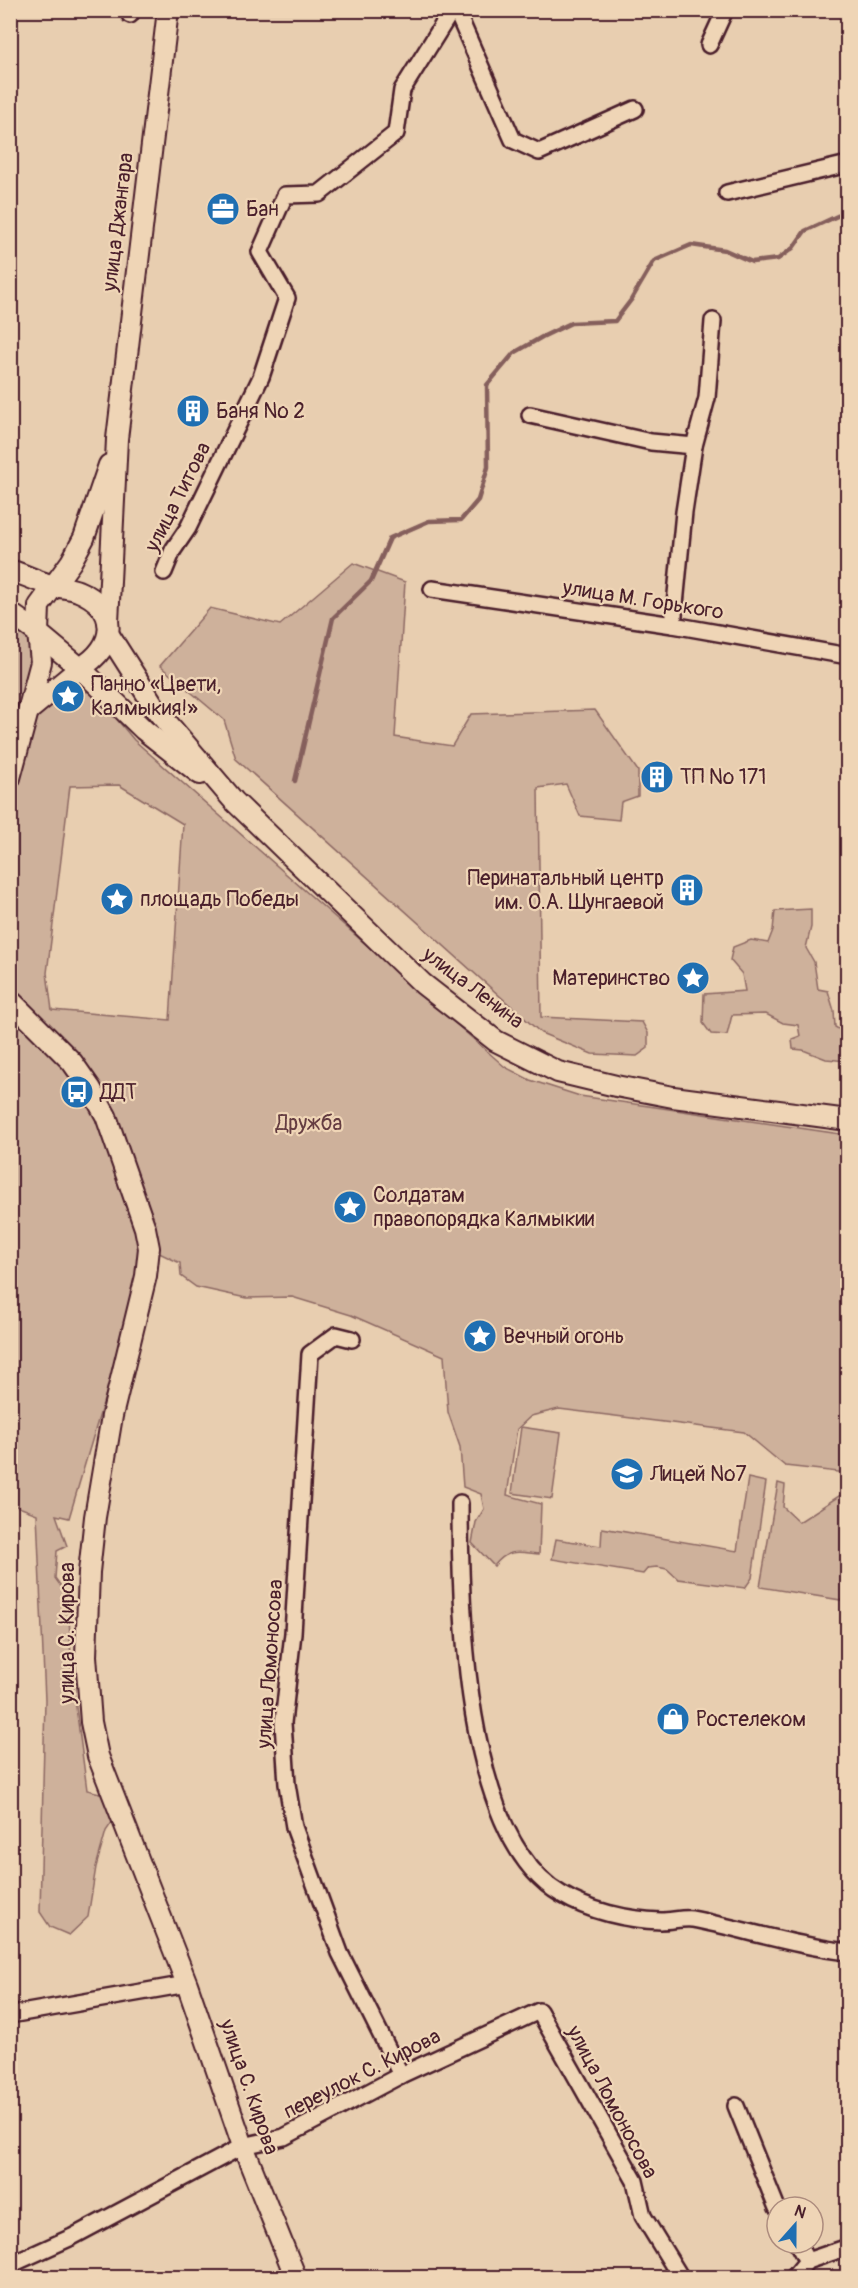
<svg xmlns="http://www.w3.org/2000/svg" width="858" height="2288" viewBox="0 0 858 2288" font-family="Pangolin,sans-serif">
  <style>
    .green { fill: #ceb19b; stroke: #8c6863; stroke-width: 1.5; fill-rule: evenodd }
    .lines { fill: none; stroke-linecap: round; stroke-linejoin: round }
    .stream { stroke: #855f5c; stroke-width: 4.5 }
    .minor-casing { stroke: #4a1f2b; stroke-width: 20 }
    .major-casing { stroke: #4a1f2b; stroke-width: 24 }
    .minor { stroke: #efd5b6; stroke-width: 15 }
    .major { stroke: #efd5b6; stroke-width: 20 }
    .labels { text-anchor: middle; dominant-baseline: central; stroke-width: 4.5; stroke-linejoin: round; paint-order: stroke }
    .poi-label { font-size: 21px; fill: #4a1f2b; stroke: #efd5b6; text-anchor: start }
    .street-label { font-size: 21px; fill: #4a1f2b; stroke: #efd5b6 }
    .park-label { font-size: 21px; fill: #643c41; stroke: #efd5b6 }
  </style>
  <rect width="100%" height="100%" fill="#e8ceb0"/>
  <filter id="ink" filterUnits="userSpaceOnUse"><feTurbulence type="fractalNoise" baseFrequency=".0167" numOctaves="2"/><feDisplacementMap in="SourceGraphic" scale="12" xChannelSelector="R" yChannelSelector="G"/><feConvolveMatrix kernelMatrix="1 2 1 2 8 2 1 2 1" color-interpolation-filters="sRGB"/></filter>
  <g filter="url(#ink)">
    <g class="green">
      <path d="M353,563L405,582L395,737L452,746L471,714L595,710L638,771V796L621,802L619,820L580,816L566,784L538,788L541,1017L642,1022L648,1033V1048L637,1056L592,1054L541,1033L236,759L224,720L160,666L210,608L280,625Z"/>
      <path d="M11,621L31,637L30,676L11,740Z"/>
      <path d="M60,691L94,692L134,740L505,1067L530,1080L580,1096L847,1135V1473L785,1466L744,1432L559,1409L531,1416L517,1429L507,1495L541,1504L539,1554C518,1552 508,1548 494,1566L472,1543L476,1522L484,1509L481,1494L463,1487L460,1447L448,1412L444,1356L351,1315L292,1297L246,1298L196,1287L181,1276L180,1263L149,1248L69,1518L56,1515L67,1546L57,1551L55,1578L68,1596L72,1677L87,1790L104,1794L115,1818L106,1831L96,1867L88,1917L69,1935L50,1927L40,1912L45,1700L37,1514L11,1504V766L36,713ZM119,785L183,824L170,1020L52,1010L47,973L70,786Z"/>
      <path d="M811,909V927L806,948L814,962L818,989L828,991L834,1011L835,1027L842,1031L847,1028V1061L826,1059L803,1050L793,1049L792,1039L800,1036L798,1025L783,1023L766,1014L732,1015L727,1035L711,1034L703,1023L704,994L745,991L742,974L730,960L733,947L751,940L768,943L773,930L775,911Z"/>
      <path d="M521,1427L561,1433L552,1499L512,1493Z"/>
      <path d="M748,1478L766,1482L752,1578L745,1588L678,1579L667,1569L657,1567L648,1568L643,1574L552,1559L556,1539L601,1546L602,1528L737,1551Z"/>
      <path d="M778,1483L785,1485L783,1507L799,1522L842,1494L847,1495V1601L760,1587Z"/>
    </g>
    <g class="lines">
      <path class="stream" d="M295,781L333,618L371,581L390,538L429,521L461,520L478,500L488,467L487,385L514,353L542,337L571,323L615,321L631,300L654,261L691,245L725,250L752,262L778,259L793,248L805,231L848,211"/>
      <g class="minor-casing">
        <g id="minor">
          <path d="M456,10L513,140L539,152L635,109"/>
          <path d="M130,15L131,10"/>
          <path d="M709,45L725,10"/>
          <path d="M727,193L848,164"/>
          <path d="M530,415L651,442L694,446"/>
          <path d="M164,572L173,550L188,528L261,377L287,298L260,252L285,195L319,194L396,133L402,90L452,10"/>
          <path d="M432,589L673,625L848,656"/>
          <path d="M673,625L684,512L694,446L707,398L713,321"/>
          <path d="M352,1339L336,1335L310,1354L293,1633L283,1723L287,1784L294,1827L340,1953L401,2075"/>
          <path d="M460,1503C460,1604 463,1837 561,1894C589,1911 627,1920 661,1921C671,1921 682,1918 692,1919C744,1929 795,1946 848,1952"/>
          <path d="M10,2015L187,1984"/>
          <path d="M736,2106L777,2208"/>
          <path d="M797,2243L807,2261"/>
          <path d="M10,2265L72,2237L243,2146L284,2137L401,2075L539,2011L635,2181L643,2216L681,2278"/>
          <path d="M793,2278L807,2261L848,2247"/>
        </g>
      </g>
      <g class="major-casing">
        <g id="major">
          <path d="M10,570C25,575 40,583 55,586C63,588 70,588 78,591C120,608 117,647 80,668L38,633L39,606L71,562L84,538L109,465"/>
          <path d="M10,613L38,633L41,662L28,711L80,668L144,730L200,774"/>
          <path d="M108,622L117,439L168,10"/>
          <path d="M109,635L158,712L234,801L423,984L496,1041L558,1072L616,1086L673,1097L848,1120"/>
          <path d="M10,778L28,711"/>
          <path d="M10,1000L72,1062L91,1089L106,1116L145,1228L149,1248L146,1276L112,1416L95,1517L89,1572L86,1656L91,1722L98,1756L187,1984L243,2146L296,2278"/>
        </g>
      </g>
      <use href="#minor" class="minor"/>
      <use href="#major" class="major"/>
    </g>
  </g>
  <defs>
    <g id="office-disc" transform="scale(1.725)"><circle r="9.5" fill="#1f6fb2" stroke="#efd5b6"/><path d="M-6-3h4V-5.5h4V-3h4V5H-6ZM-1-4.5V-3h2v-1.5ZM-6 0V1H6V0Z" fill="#fff"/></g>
    <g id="building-disc" transform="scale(1.725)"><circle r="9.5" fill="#1f6fb2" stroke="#efd5b6"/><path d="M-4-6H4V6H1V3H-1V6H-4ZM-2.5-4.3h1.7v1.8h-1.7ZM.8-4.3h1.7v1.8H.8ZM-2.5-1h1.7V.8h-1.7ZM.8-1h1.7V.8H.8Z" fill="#fff"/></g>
    <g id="sight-disc" transform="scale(1.725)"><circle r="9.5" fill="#1f6fb2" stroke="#efd5b6"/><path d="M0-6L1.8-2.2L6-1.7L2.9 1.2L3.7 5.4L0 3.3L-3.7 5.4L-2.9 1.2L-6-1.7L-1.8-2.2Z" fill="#fff"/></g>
    <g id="bus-disc" transform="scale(1.725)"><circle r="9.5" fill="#1f6fb2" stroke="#efd5b6"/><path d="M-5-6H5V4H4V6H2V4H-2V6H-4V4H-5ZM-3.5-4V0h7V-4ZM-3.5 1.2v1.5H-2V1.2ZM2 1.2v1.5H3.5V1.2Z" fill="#fff"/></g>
    <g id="university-disc" transform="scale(1.725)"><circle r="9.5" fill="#1f6fb2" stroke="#efd5b6"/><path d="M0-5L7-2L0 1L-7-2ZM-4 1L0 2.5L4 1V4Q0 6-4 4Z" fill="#fff"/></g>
    <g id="shop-disc" transform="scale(1.725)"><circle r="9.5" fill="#1f6fb2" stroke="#efd5b6"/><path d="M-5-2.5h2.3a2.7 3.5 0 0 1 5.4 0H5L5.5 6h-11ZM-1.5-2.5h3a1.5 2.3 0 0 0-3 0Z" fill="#fff"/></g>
  </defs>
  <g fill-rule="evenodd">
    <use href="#office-disc" x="223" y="209"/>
    <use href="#building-disc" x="193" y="411"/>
    <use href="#sight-disc" x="68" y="696"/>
    <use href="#building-disc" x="657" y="777"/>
    <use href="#building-disc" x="687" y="890"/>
    <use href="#sight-disc" x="117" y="899"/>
    <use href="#sight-disc" x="693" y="978"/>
    <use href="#bus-disc" x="77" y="1092"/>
    <use href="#sight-disc" x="350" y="1207"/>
    <use href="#sight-disc" x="480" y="1336"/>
    <use href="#university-disc" x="627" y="1474"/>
    <use href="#shop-disc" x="673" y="1719"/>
  </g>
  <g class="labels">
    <g class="poi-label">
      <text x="246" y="209">Бан</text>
      <text x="216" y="411">Баня № 2</text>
      <text x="91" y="684">Панно «Цвети,<tspan x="91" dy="24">Калмыкия!»</tspan></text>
      <text x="680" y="777">ТП № 171</text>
      <text x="664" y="878" text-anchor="end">Перинатальный центр<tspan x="664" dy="24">им. О.А. Шунгаевой</tspan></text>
      <text x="140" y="899">площадь Победы</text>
      <text x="670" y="978" text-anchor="end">Материнство</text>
      <text x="100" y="1092">ДДТ</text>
      <text x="373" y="1195">Солдатам<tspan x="373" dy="24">правопорядка Калмыкии</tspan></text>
      <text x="503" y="1336">Вечный огонь</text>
      <text x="650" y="1474">Лицей №7</text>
      <text x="696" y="1719">Ростелеком</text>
    </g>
    <g class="street-label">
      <text transform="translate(118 222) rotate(-83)">улица Джангара</text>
      <text transform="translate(178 497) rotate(-63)">улица Титова</text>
      <text transform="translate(643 600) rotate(9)">улица М. Горького</text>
      <text transform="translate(473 988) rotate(37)">улица Ленина</text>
      <text transform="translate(67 1633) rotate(-90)">улица С. Кирова</text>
      <text transform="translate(270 1664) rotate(-86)">улица Ломоносова</text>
      <text transform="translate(362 2074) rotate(-27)">переулок С. Кирова</text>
      <text transform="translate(249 2087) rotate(71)">улица С. Кирова</text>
      <text transform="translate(612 2102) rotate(62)">улица Ломоносова</text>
    </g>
    <g class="park-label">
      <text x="309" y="1123">Дружба</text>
    </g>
  </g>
  <rect width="858" height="2288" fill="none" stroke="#efd5b6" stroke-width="36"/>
  <rect x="18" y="18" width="822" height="2252" fill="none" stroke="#4a1f2b" stroke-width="2" filter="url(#ink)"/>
  <g transform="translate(795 2225) rotate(21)"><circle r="28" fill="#efd5b6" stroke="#ad8c7e" stroke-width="1.5"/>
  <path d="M0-4.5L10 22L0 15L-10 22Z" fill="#1f6fb2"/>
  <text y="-9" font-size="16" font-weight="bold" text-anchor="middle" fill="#4a1f2b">N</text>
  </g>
</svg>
